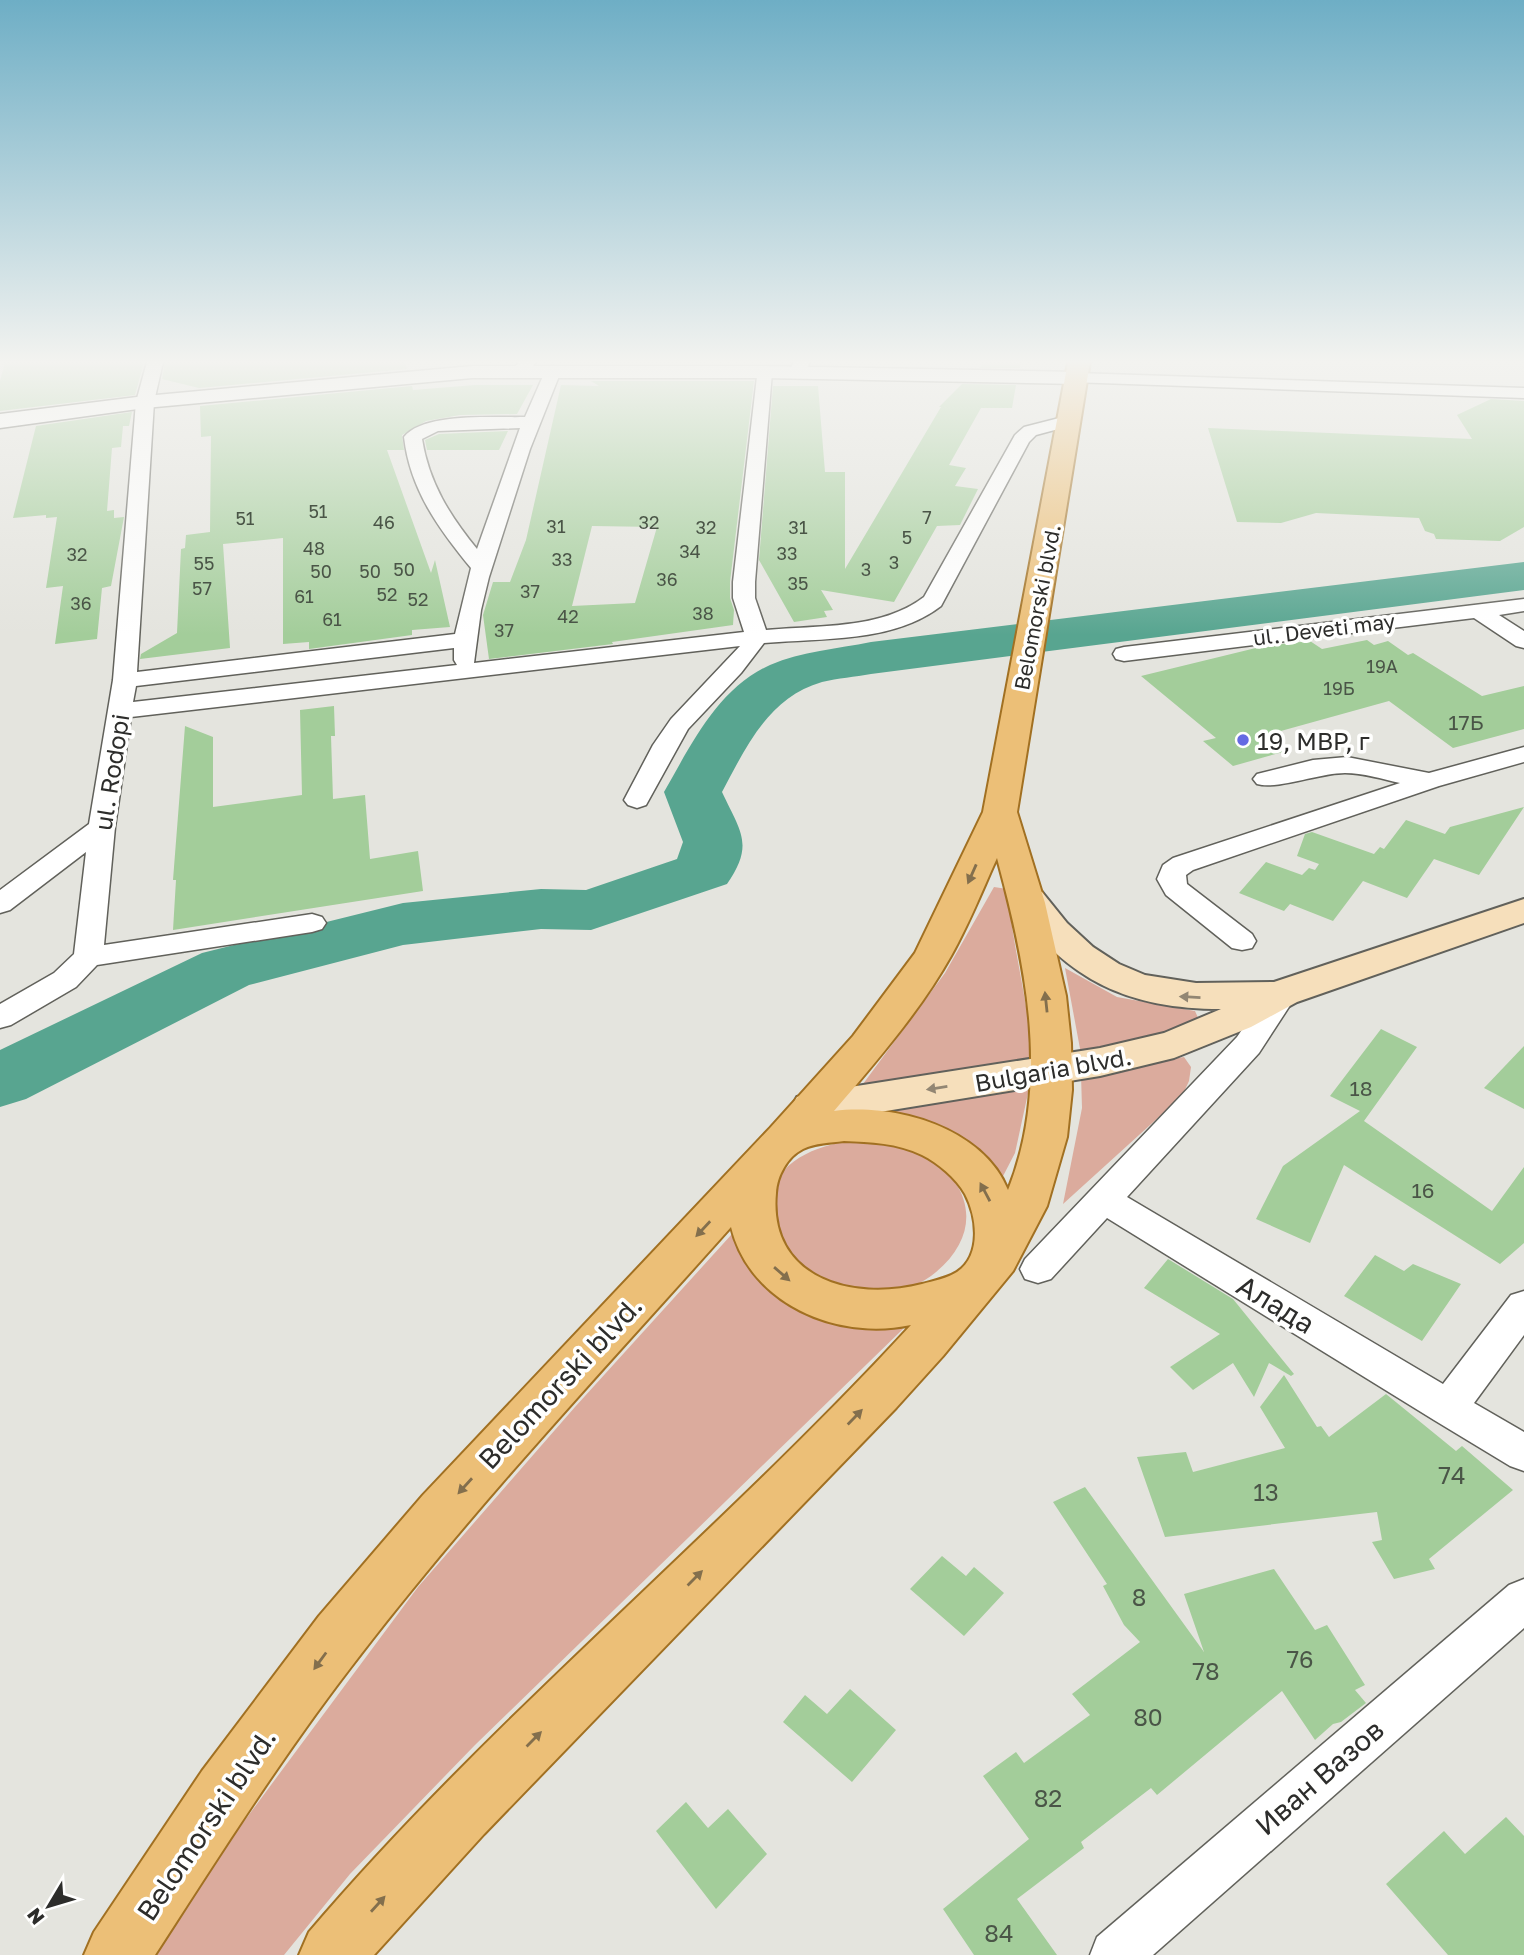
<svg xmlns="http://www.w3.org/2000/svg" width="1524" height="1955" viewBox="0 0 1524 1955" font-family="'Golos Text',sans-serif">
  <style>
    .green { fill: #dbab9d }
    .lines { fill: none; stroke-linecap: round; stroke-linejoin: round }
    .river { fill: #58a590; fill-rule: evenodd }
    .building { fill: #a3cd9a; fill-rule: evenodd }
    .minor-casing { stroke: #61615b; stroke-width: 3 }
    .tertiary-casing { stroke: #61615b; stroke-width: 3 }
    .secondary-casing { stroke: #61615b; stroke-width: 4 }
    .primary-casing { stroke: #a17022; stroke-width: 4 }
    .minor { fill: #fff; fill-rule: evenodd }
    .tertiary { fill: #fff; fill-rule: evenodd }
    .secondary { fill: #f6dfbb; fill-rule: evenodd }
    .primary { fill: #ecbf77; fill-rule: evenodd }
    .oneway { fill: #836f4d }
    .oneway2 { fill: #928673 }
    .poi-dot { fill: #656ae3; stroke: #fffffe; stroke-width: 2.5 }
    .labels { text-anchor: middle; dominant-baseline: central; stroke-width: 7; stroke-linejoin: round; paint-order: stroke }
    .far-number-label { font-size: 18px; fill: #4a5547 }
    .far-street-label { font-size: 21px; fill: #2d2d2b; stroke: #fffffe }
    .number-label { font-size: 21px; fill: #4a5547 }
    .poi-label { font-size: 24px; fill: #2d2d2b; stroke: #fffffe; text-anchor: start }
    .street-label { font-size: 24px; fill: #2d2d2b; stroke: #fffffe }
    .near-number-label { font-size: 24px; fill: #4a5547 }
    .near-street-label { font-size: 28px; fill: #2d2d2b; stroke: #fffffe }
  </style>
  <rect width="100%" height="100%" fill="#e4e4de"/>
  <g class="green">
    <path d="M994,887L1007,889C1013,946 1027,1001 1034,1058L863,1084L945,973Z"/>
    <path d="M1065,968L1117,997L1195,1011L1199,1020L1172,1036L1081,1054Z"/>
    <path d="M1184,1057L1191,1067L1189,1081L1182,1096L1063,1204L1082,1108L1081,1075Z"/>
    <path d="M1030,1084L1015,1153L1001,1180C995,1172 989,1162 982,1154C956,1126 912,1118 877,1109Z"/>
    <path d="M859,1139C880,1141 901,1143 921,1153C977,1184 982,1238 931,1276C892,1305 824,1291 792,1260C789,1256 783,1252 781,1248C777,1241 777,1230 775,1222C774,1215 769,1203 771,1196C780,1156 824,1144 859,1139Z"/>
    <path d="M732,1234C737,1245 742,1258 749,1267C787,1319 844,1327 903,1329L475,1745L350,1874L284,1955H151L196,1886L418,1587L575,1407Z"/>
  </g>
  <g class="lines">
    <path class="river" d="M1524,562V590L871,674C855,677 838,678 822,682C769,697 746,747 722,792C740,831 755,844 727,884L591,930L541,929L403,945L249,985L26,1099L0,1107V1050L202,953L403,903L541,889L586,890L677,859L683,842L664,792C691,745 718,688 770,665C802,651 837,649 871,642Z"/>
  </g>
  <g class="building">
    <path d="M5,362H144L135,395L0,411V381Z"/>
    <path d="M165,362H405L407,369L199,388L162,379Z"/>
    <path d="M559,362H700L701,363H562Z"/>
    <path d="M985,362H1021L1020,368H979Z"/>
    <path d="M591,381H754L730,582V598L734,610L733,625L612,642L613,644L489,659L483,615L493,582H510L526,540L561,385L599,386ZM592,526L657,527L635,603L572,606Z"/>
    <path d="M962,384L1016,385L1012,408H981L949,465L966,468L955,486L978,489L960,525L937,526L894,602L821,590L833,610L824,611L827,617L794,622L759,560L773,386H818L825,472H845V569L941,407H939Z"/>
    <path d="M475,385H533L517,414L460,415L426,421L402,435L404,450H387L431,573L435,560L450,627L412,630V635L309,649V642L283,644V538L223,544L230,648L140,659L141,654L177,633L181,549L185,548L186,535L210,532L211,436L201,437L200,406L412,386L413,390Z"/>
    <path d="M1491,399L1524,401V527L1500,541L1436,539L1434,534L1425,531L1419,518L1316,513L1281,523L1237,522L1208,428L1472,439L1457,415Z"/>
    <path d="M132,412L129,426H123L121,447L112,448L107,511L114,510V518L124,517L111,586L102,588L97,639L55,644L63,586L46,588L57,517L46,518V515L13,518L36,426Z"/>
    <path d="M508,431L499,450H427L425,440L439,434Z"/>
    <path d="M1367,640L1374,645L1388,641L1408,655L1413,653L1482,696L1524,686V729L1453,748L1389,701L1270,734L1290,750L1233,766L1203,741L1216,738L1141,676L1264,646L1310,641L1322,649Z"/>
    <path d="M334,706L335,736H331L333,799L365,795L370,859L418,851L423,891L173,930L176,880H173L185,726L213,737V807L302,795L300,710Z"/>
    <path d="M1524,807L1479,875L1434,859L1407,898L1363,881L1333,921L1290,904L1284,911L1239,893L1266,862L1302,875L1309,868L1315,870L1319,864L1297,856L1305,834L1312,832L1374,854L1380,847L1384,849L1406,820L1445,834L1450,827Z"/>
    <path d="M1381,1029L1417,1047L1364,1121L1492,1211L1524,1167V1243L1500,1264L1344,1165L1310,1243L1256,1219L1283,1166L1360,1111L1330,1096Z"/>
    <path d="M1524,1046V1109L1484,1088Z"/>
    <path d="M1375,1255L1404,1271L1413,1264L1461,1284L1422,1341L1344,1296Z"/>
    <path d="M1168,1259L1233,1299L1294,1374L1291,1376L1269,1363L1254,1397L1233,1363L1193,1390L1170,1367L1220,1334L1144,1288Z"/>
    <path d="M1284,1375L1317,1427L1321,1426L1329,1437L1386,1394L1456,1451L1462,1446L1513,1490L1429,1559L1435,1569L1394,1579L1372,1542L1382,1540L1377,1512L1165,1537L1137,1457L1186,1452L1193,1472L1285,1448L1260,1407Z"/>
    <path d="M1085,1487L1204,1652L1184,1594L1274,1569L1315,1630L1327,1625L1365,1685L1355,1690L1366,1703L1341,1722L1333,1724L1315,1740L1282,1691L1157,1795L1151,1788L1081,1842L1084,1848L1017,1899L1057,1955H974L943,1909L1029,1839L983,1776L1016,1752L1024,1763L1090,1715L1072,1694L1140,1642L1124,1625L1103,1586L1107,1584L1053,1502Z"/>
    <path d="M942,1556L966,1576L974,1567L1004,1593L964,1636L910,1589Z"/>
    <path d="M850,1689L896,1730L852,1782L783,1722L805,1695L827,1714Z"/>
    <path d="M686,1802L708,1828L728,1809L767,1854L716,1909L656,1831Z"/>
    <path d="M1506,1817L1524,1836V1955H1448L1386,1884L1444,1831L1465,1854Z"/>
  </g>
  <g class="lines">
    <g class="minor-casing">
      <g id="minor">
        <path d="M147,362H163L154,402L137,672L455,634L471,568C438,528 410,489 404,437C424,412 494,418 525,417L547,367L553,366L561,371L530,449L489,577L481,610L474,663L744,632L733,598V582L758,368L764,367L772,372L755,582V598L766,630C817,625 881,630 924,597L1015,435L1024,427L1071,415L1080,420L1077,424L1036,435L1029,442L941,606C893,643 822,638 764,643L741,673L688,729L646,805L637,808L628,805L624,800L653,745L671,719L740,646L131,717L115,827L104,945L312,914L322,917L326,923L322,929L312,932L97,965L76,987L11,1025L0,1028V1004L54,973L74,954L86,852L10,910L0,913V890L89,824L113,680L136,402ZM520,428L477,549C450,516 429,483 422,439L438,431ZM454,648V660L457,665L133,702L136,686Z"/>
        <path d="M519,362H536L526,375L520,376L512,371Z"/>
        <path d="M794,362H810L803,376L797,377L789,372Z"/>
        <path d="M1077,373L1524,388V398L1071,382L1069,378Z"/>
        <path d="M1524,599V611L1499,615L1524,631V648L1516,646L1474,618L1124,661L1116,659L1113,654L1116,649L1124,647Z"/>
        <path d="M1524,747V762L1439,786L1193,870L1186,875L1187,884L1252,934L1256,941L1252,948L1242,950L1232,948L1166,895L1157,879L1163,865L1173,858L1400,783C1382,779 1363,773 1345,773C1319,773 1278,790 1257,784L1253,779L1257,774L1313,760L1347,757L1429,773Z"/>
        <path d="M1283,983L1294,986L1298,993L1259,1053L1127,1197L1443,1384L1511,1295L1524,1291V1335L1474,1403L1524,1432V1471L1510,1466L1434,1420L1107,1218L1051,1279L1038,1283L1025,1279L1020,1269L1025,1259L1237,1037L1272,986Z"/>
        <path d="M1524,1579V1628L1153,1955H1090L1097,1937L1509,1585Z"/>
      </g>
    </g>
    <g class="tertiary-casing">
      <path id="tertiary" d="M472,366H764L1077,372L1084,374L1087,378L1084,382L1077,384L764,378H472L145,408L0,428V414L145,396Z"/>
    </g>
    <g class="secondary-casing">
      <path id="secondary" d="M1029,889L1042,892L1067,923L1093,947L1119,964L1145,975L1196,983L1274,982L1524,899V923L1297,1002L1251,1027L1174,1058L1100,1076L812,1123L797,1119L791,1108L797,1097L812,1093L1100,1048L1164,1033L1221,1009C1127,1009 1064,979 1011,900L1016,892Z"/>
    </g>
    <g class="primary-casing">
      <path id="primary" d="M1068,362H1090L1017,812L1045,903L1066,996L1071,1043L1072,1090L1067,1137L1047,1206L1013,1271L943,1356L896,1408L484,1834L374,1955H299L309,1932C494,1715 718,1535 911,1325C837,1341 750,1304 731,1227C606,1367 476,1505 361,1654C286,1750 221,1853 155,1955H84L94,1932L202,1771L319,1616L423,1495L770,1128L853,1036L915,953L983,812ZM997,858C1026,965 1051,1083 1008,1190C983,1128 896,1103 834,1111C874,1064 921,1010 951,956C969,924 982,891 997,858ZM844,1141C871,1142 897,1143 922,1155C938,1163 956,1178 965,1194C977,1217 982,1255 957,1272C948,1278 933,1281 922,1284C853,1302 768,1279 776,1193C777,1176 787,1157 803,1149C815,1143 830,1143 844,1141Z"/>
    </g>
    <use href="#minor" class="minor"/>
    <use href="#tertiary" class="tertiary"/>
    <use href="#secondary" class="secondary"/>
    <use href="#primary" class="primary"/>
  </g>
  <defs><path id="oneway-solid" d="M-6-.8H1V-3.2L6.5 0L1 3.2V.8H-6Z" transform="scale(1.75)"/></defs>
  <g class="oneway">
    <use href="#oneway-solid" transform="translate(972 874) rotate(114)"/>
    <use href="#oneway-solid" transform="translate(1046 1002) rotate(-96)"/>
    <use href="#oneway-solid" transform="translate(985 1192) rotate(-118)"/>
    <use href="#oneway-solid" transform="translate(703 1229) rotate(133)"/>
    <use href="#oneway-solid" transform="translate(782 1274) rotate(41)"/>
    <use href="#oneway-solid" transform="translate(855 1417) rotate(-46)"/>
    <use href="#oneway-solid" transform="translate(465 1486) rotate(132)"/>
    <use href="#oneway-solid" transform="translate(695 1578) rotate(-45)"/>
    <use href="#oneway-solid" transform="translate(320 1661) rotate(126)"/>
    <use href="#oneway-solid" transform="translate(534 1739) rotate(-45)"/>
    <use href="#oneway-solid" transform="translate(378 1904) rotate(-48)"/>
  </g>
  <g class="oneway2">
    <use href="#oneway-solid" transform="translate(1190 997) rotate(-177)"/>
    <use href="#oneway-solid" transform="translate(937 1088) rotate(171)"/>
  </g>
  <linearGradient id="sky" x2="0" y2="1"><stop stop-color="#6eaec5"/><stop offset="0.57" stop-color="#f3f3f0"/><stop offset="1" stop-color="#f3f3f0" stop-opacity="0"/></linearGradient>
  <rect width="1524" height="635" fill="url(#sky)"/>
  <circle class="poi-dot" cx="1243" cy="740" r="7"/>
  <g class="labels">
    <g class="far-number-label">
      <text x="318" y="511">51</text>
      <text x="927" y="517">7</text>
      <text x="245" y="518">51</text>
      <text x="384" y="522">46</text>
      <text x="649" y="522">32</text>
      <text x="556" y="526">31</text>
      <text x="706" y="527">32</text>
      <text x="798" y="527">31</text>
      <text x="907" y="537">5</text>
      <text x="314" y="548">48</text>
      <text x="690" y="551">34</text>
      <text x="787" y="553">33</text>
      <text x="77" y="554">32</text>
      <text x="562" y="559">33</text>
      <text x="894" y="562">3</text>
      <text x="204" y="563">55</text>
      <text x="404" y="569">50</text>
      <text x="866" y="569">3</text>
      <text x="321" y="571">50</text>
      <text x="370" y="571">50</text>
      <text x="667" y="579">36</text>
      <text x="798" y="583">35</text>
      <text x="202" y="588">57</text>
      <text x="530" y="591">37</text>
      <text x="387" y="594">52</text>
      <text x="304" y="596">61</text>
      <text x="418" y="599">52</text>
      <text x="81" y="603">36</text>
      <text x="703" y="613">38</text>
      <text x="568" y="616">42</text>
      <text x="332" y="619">61</text>
      <text x="504" y="630">37</text>
      <text x="1382" y="666">19А</text>
      <text x="1339" y="688">19Б</text>
    </g>
    <g class="far-street-label">
      <text transform="translate(1037 607) rotate(-79)">Belomorski blvd.</text>
      <text transform="translate(1324 629) rotate(-7)">ul. Deveti may</text>
    </g>
    <g class="number-label">
      <text x="1466" y="722">17Б</text>
      <text x="1361" y="1088">18</text>
      <text x="1423" y="1190">16</text>
    </g>
    <g class="poi-label">
      <text x="1257" y="740">19, МВР, г</text>
    </g>
    <g class="street-label">
      <text transform="translate(111 772) rotate(-81)">ul. Rodopi</text>
      <text transform="translate(1053 1069) rotate(-10)">Bulgaria blvd.</text>
    </g>
    <g class="near-number-label">
      <text x="1452" y="1474">74</text>
      <text x="1266" y="1491">13</text>
      <text x="1139" y="1596">8</text>
      <text x="1300" y="1658">76</text>
      <text x="1206" y="1670">78</text>
      <text x="1148" y="1716">80</text>
      <text x="1048" y="1797">82</text>
      <text x="999" y="1932">84</text>
    </g>
    <g class="near-street-label">
      <text transform="translate(1276 1304) rotate(31)">Алада</text>
      <text transform="translate(560 1382) rotate(-47)">Belomorski blvd.</text>
      <text transform="translate(1319 1777) rotate(-41)">Иван Вазов</text>
      <text transform="translate(206 1824) rotate(-56)">Belomorski blvd.</text>
    </g>
  </g>
  <g transform="translate(49 1906) rotate(232)" stroke="#fffffe" stroke-width="5" paint-order="stroke">
  <path d="M0-5L12 26L0 18L-12 26Z" fill="#2d2d2b"/>
  <text y="-10" font-size="19" font-weight="bold" text-anchor="middle" fill="#2d2d2b">N</text>
  </g>
</svg>
